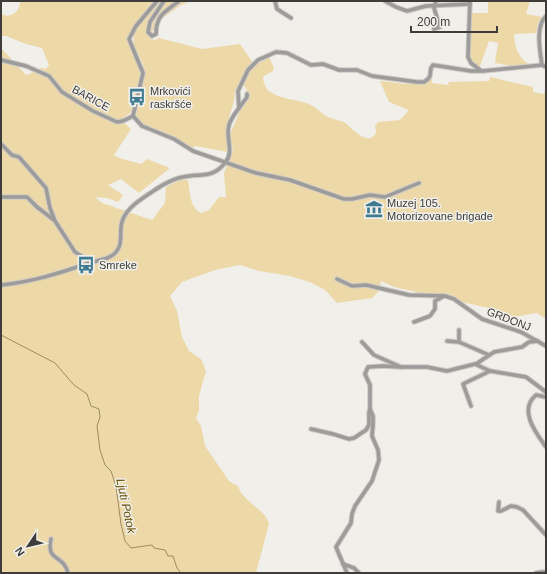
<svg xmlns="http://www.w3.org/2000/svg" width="547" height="574" viewBox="0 0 547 574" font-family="Helvetica,sans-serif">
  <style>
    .green { fill: #edd8a8 }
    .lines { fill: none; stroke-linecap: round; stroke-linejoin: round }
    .stream { stroke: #9d8b62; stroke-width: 1 }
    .street-casing { stroke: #cdcbc7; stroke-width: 5.5 }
    .street { stroke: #9d9c9a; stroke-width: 3.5 }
    .labels { text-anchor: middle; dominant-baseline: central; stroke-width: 3; stroke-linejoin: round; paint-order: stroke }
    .poi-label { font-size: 11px; fill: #3e3d3b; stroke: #f1efea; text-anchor: start }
    .street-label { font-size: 11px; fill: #3e3d3b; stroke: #f1efea }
    .water-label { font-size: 12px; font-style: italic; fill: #664d00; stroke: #f1efea }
  </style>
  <rect width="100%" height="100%" fill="#f1efea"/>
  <g class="green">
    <path d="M20,1H191L181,5L164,17L158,26L148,35L151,39L155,40L159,38L202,49L240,44L253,63L241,84L235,90C235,104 229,114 227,127C226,135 227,144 228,152L195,146L193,149L144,125L136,116C138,104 146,80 144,69C143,57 131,50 134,37L130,35L128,39L139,67L140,76L132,111L121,120L131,129L114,155L119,158L141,164L147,159L170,168L139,193L121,179L108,185L123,195L118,202L107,198L95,197L102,203L152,220L165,203L166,187L180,180H188C190,191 189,207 201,213L209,210L219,197H226L224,173L233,150L231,140V132L238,116L240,110L247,102L248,97L246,88L243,85L252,67L269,57L274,68L273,71L264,76L263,79C264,84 266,89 270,92C282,100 298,99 311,105C317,108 321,113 326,116C332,119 338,120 344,122C350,126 361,140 370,138C376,137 377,132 375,126L378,122L400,120L409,110L389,102L380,81C395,82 422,89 432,78V83L448,85L449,82L489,81L490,77L533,87V92L544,94L546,86V319L537,313L503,319L494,313L493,309L394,287L381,281L378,292L372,298L337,303L325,290L310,282L290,276L259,271L240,265L215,270L182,282L170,296L177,311L182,337L189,351L201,359L206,371L199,396V411L196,418L201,426L205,446L229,481L238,486C244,504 265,508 269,524L256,573H1V48L26,75L32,73L41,68L46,69L49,65L42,48L26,44L6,36H1V14C11,19 20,12 20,1Z"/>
    <path d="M488,1H530L526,14L542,17L538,23L536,33L514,34C515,47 517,56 529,65L512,66L495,63L498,43L489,41L479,69L473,64L469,57L471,13H488Z"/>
  </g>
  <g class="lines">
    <path class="stream" d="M1,335L55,363L74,385L87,394L91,406L99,409L100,417L97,426L100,450L105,465L111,471L116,486L121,524L125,541L131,548L152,545L154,548L165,550L168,556H173L177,568L181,573"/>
    <g class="street-casing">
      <g id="street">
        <path d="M164,1L150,22L148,32L152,36L156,34C156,15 165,12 179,1"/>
        <path d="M275,1L277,9L291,18"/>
        <path d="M385,1L396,7L407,11L426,6L470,4"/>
        <path d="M470,1L468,57L471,63L480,70"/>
        <path d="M434,29L440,27L434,8L436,1"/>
        <path d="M1,60L26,66L49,76L62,92L93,111L117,122L123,121L133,116"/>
        <path d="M542,65C540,51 535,26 546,16"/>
        <path d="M239,108L238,91L248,70L258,60L276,52L287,53L311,65L323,64L339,70H357L372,76L417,82H424L428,79L430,76L431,68L433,65L471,71H483L542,65L546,67"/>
        <path d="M133,116L142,126L174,139L193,151L256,173L290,180L344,199H352L370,195L385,197L419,183"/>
        <path d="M133,116L143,73L129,39L136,26L157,1"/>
        <path d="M1,144L12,155L19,157L46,188L50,208L55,221L75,252L91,262"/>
        <path d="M1,197H27L37,207L54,220"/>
        <path d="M337,279L352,286L366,285L409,295L445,296L454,299L482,319L521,332L546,346"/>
        <path d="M1,285C32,282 60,273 89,263C99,260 113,259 118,249C123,241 119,231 122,222C126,206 148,195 161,186C168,182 176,178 183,177C200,173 212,179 225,163C235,151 225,138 229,125C232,115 241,106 247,97V94"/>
        <path d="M414,322L430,316L435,309V301L444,296"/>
        <path d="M459,330V342L489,355"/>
        <path d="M447,341L459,342"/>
        <path d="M362,342L374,355L401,367H427L447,371L475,364L490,371L526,377L546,392"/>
        <path d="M476,364L494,352L522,347L529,342L538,341"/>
        <path d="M546,397L536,395C518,410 536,433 546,447"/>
        <path d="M471,406L463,384L490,371"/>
        <path d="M311,429L333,434L349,439L354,438L366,430L369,425V412L370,409"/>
        <path d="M499,502L498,511H501L511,506L517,507L523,510L546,535"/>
        <path d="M51,539C46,563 63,553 68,573"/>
        <path d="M343,564L354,568L359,573"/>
        <path d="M347,573L336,547L351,523L352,514L355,506L372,481L379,460L378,450L372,436L373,424V416L370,409V385L365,374L368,367L383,366L401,367"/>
        <path d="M536,573L542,572H546"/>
      </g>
    </g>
    <use href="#street" class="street"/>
  </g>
  <defs>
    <g id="bus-bare" transform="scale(1.38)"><path d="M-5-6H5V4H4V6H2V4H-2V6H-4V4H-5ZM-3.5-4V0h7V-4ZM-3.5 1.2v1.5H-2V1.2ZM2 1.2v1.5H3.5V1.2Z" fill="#3f7c93" stroke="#f1efea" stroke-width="2.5" paint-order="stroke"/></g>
    <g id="museum-bare" transform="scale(1.38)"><path d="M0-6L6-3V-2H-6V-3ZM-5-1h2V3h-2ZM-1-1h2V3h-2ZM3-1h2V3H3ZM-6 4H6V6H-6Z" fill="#3f7c93" stroke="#f1efea" stroke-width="2.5" paint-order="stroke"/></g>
  </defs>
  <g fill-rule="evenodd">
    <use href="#bus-bare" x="137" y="97"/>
    <use href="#museum-bare" x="374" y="209"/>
    <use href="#bus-bare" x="86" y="265"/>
  </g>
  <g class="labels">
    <g class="poi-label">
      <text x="150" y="91">Mrkovići<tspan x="150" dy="13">raskršće</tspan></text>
      <text x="387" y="203">Muzej 105.<tspan x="387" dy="13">Motorizovane brigade</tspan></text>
      <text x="99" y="265">Smreke</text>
    </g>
    <g class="street-label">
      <text transform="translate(91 98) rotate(29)">BARICE</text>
      <text transform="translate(509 319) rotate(21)">GRDONJ</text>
    </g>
    <g class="water-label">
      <text transform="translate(126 506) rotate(78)">Ljuti Potok</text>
    </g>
  </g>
  <rect width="547" height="574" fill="none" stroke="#3e3d3b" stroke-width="4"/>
  <g transform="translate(28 546) rotate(235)" stroke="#f1efea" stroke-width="3" paint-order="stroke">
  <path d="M0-3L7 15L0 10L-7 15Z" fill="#3e3d3b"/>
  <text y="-6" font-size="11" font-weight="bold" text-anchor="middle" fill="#3e3d3b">N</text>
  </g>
  <path d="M411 26v6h86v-6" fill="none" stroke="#3e3d3b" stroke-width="2"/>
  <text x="417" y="26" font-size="12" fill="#3e3d3b" stroke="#f1efea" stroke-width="3" paint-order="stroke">200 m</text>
</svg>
